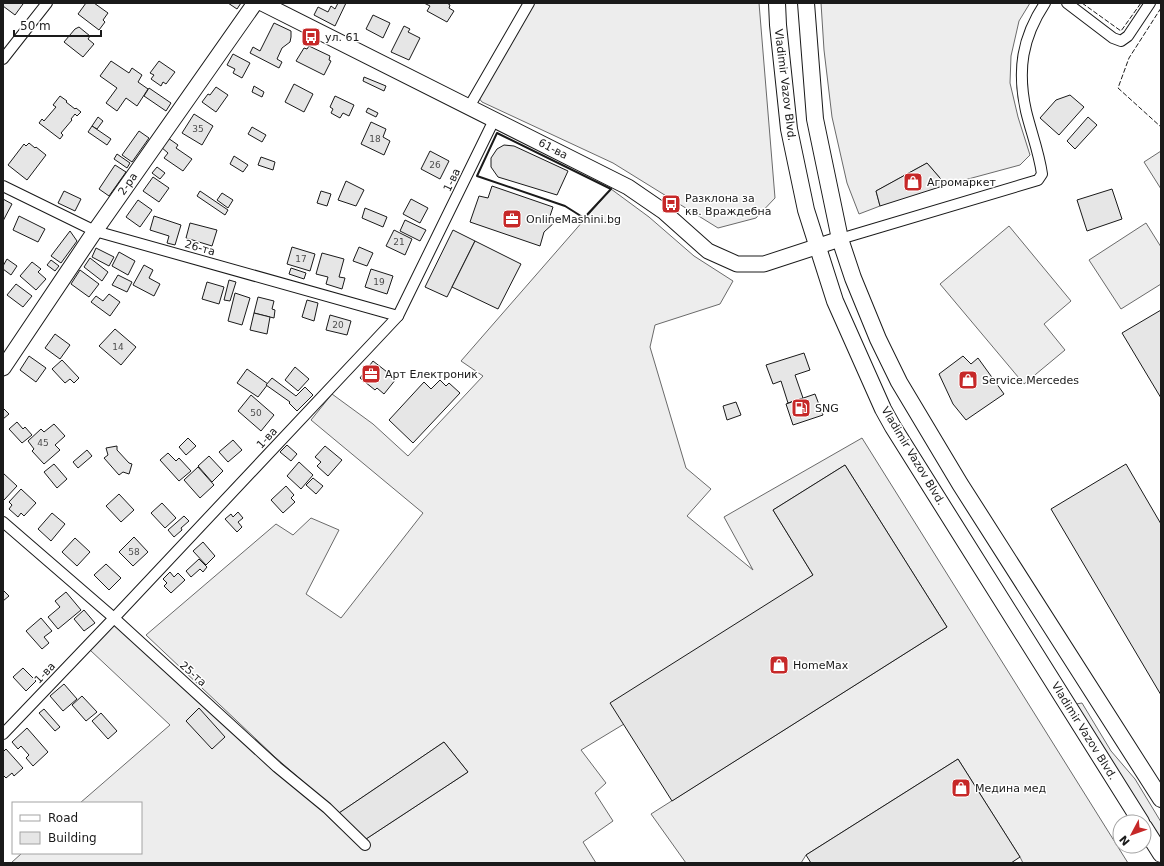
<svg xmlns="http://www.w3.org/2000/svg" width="1164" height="866" viewBox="0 0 1164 866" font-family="'DejaVu Sans',sans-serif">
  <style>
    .built { fill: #ededed; stroke: #6a6a6a }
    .building { fill: #e6e6e6; stroke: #1a1a1a }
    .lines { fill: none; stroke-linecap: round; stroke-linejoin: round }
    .street-casing { stroke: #1a1a1a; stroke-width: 12 }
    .secondary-casing { stroke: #1a1a1a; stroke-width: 17 }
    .primary-casing { stroke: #1a1a1a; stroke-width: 18 }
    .street { stroke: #fff; stroke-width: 10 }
    .secondary { stroke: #fff; stroke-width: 15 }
    .primary { stroke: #fff; stroke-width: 16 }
    .fence { stroke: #1a1a1a; stroke-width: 1; stroke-dasharray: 5 2; stroke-linecap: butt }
    .wall { stroke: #1a1a1a; stroke-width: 2 }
    .labels { text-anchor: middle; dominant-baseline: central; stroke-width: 3; stroke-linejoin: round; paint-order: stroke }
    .number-label { font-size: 9px; fill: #4d4d4d }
    .poi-label { font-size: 11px; fill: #1a1a1a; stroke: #fff; text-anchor: start }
    .street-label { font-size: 11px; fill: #1a1a1a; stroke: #fff }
  </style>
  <rect width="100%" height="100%" fill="#fff"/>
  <g class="built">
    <path d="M532,3H759L775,198L756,218L718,228L613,163L482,102L478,97Z"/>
    <path d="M821,3H1030L1019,21L1011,56L1010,83L1018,117L1030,155L1020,165L946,185L927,163L876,191L880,206L859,214L847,183L832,117L824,50Z"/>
    <path d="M1161,151V189L1144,162Z"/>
    <path d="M611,189L649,217L694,256L733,281L720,304L655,325L650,347L686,468L711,489L687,516L753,570L724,517L862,438L1128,863H1023L1020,857L958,759L806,855L801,863H686L651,814L947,627L845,465L773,510L813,575L624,724L581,750L606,783L595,793L613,821L583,842L596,863H11L22,853H141V803H80L170,725L90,650L114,618L277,767L342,830L365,844L366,839L468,772L444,742L339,813L275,757L146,635L276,524L293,535L311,518L339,530L306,594L341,618L423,513L311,420L332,394L373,424L408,456L483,376L461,361Z"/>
    <path d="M1146,223L1161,247V284L1121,309L1089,260Z"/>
    <path d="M1009,226L1071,301L1044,324L1065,350L1024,384L940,284Z"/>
    <path d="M1082,703L1111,751L1135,779L1161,822V839L1076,704Z"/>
  </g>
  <g class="building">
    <path d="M3,3H21L23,4L15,15L3,6Z"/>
    <path d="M86,3H94L108,13L103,20L105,22L99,30L78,14Z"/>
    <path d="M228,3H241L237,9Z"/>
    <path d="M338,3H346L335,26L314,15L318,7L328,12L331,6L335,9Z"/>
    <path d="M424,3H447L450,5L449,8L454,11L447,22L427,11L430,6Z"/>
    <path d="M373,15L390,23L383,38L366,29Z"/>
    <path d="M274,23L291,31V37L290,42L282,48L277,59L282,62L279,68L250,53L253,47L260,51Z"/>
    <path d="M404,26L410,29L408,32L420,38L409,60L391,52Z"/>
    <path d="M79,27L90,36L88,39L94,44L83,57L64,42L75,29Z"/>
    <path d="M309,46L330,56L329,60L331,61L324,75L296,61L304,48L307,49Z"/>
    <path d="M233,54L250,63L242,78L233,73L235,69L227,65Z"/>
    <path d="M111,61L129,73L132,68L142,75L138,82L148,89L137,106L126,98L117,111L106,103L117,88L100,76Z"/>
    <path d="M159,61L175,72L166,84L163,82L161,86L151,79L154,75L150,73Z"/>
    <path d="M364,77L386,86L384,91L363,81Z"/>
    <path d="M294,84L313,94L304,112L285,102Z"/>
    <path d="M254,86L264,92L262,97L252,92Z"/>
    <path d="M216,87L228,95L216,112L202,102L208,94L210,95Z"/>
    <path d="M149,88L171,103L166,111L144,96Z"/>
    <path d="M1070,95L1084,107L1059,135L1040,118L1056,100Z"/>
    <path d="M60,96L67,101L66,102L75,109L76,108L81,112L77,116L75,114L71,119L72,120L61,133L63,135L60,139L39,123L42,119L44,121L56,107L53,105Z"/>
    <path d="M335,96L354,105L349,116L343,113L340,118L331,113L333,109L330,107Z"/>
    <path d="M368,108L378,113L376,117L366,112Z"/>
    <path d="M194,114L213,126L202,145L182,133Z"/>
    <path d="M98,117L103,121L97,129L92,126Z"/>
    <path d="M1088,117L1097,125L1075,149L1067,141Z"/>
    <path d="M371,122L386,129L383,137L390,141L384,155L361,144Z"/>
    <path d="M92,126L111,139L107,145L88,132Z"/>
    <path d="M252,127L266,135L262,142L248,134Z"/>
    <path d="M139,131L149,138L132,162L122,155Z"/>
    <path d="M168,138L178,145L176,148L192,159L183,171L164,158L168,153L161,147Z"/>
    <path d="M29,143L35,148L36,147L46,155L27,180L8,165L24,144L26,146Z"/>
    <path d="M504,145L514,146L568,171L557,195L498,177L491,167V158L497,149Z"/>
    <path d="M430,151L449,161L440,179L421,169Z"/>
    <path d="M117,154L130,163L127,168L114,159Z"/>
    <path d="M234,156L248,165L243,172L230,164Z"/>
    <path d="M261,157L275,162L273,170L258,165Z"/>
    <path d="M927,163L946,185L880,206L876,191Z"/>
    <path d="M115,165L126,172L109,196L99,189Z"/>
    <path d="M157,167L165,173L160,179L152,173Z"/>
    <path d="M153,177L169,188L159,202L143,191Z"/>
    <path d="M346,181L364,190L356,206L338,200Z"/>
    <path d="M492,186L553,207L550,216L556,221L544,232L540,246L470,222L479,196L488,198Z"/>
    <path d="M1112,189L1122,219L1087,231L1077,200Z"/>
    <path d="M64,191L81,199L75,211L58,203Z"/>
    <path d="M200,191L228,210L225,215L197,196Z"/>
    <path d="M321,191L331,194L327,206L317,203Z"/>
    <path d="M222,193L233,200L228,208L217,200Z"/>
    <path d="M3,199L12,204L3,221Z"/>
    <path d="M411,199L428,208L420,223L403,214Z"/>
    <path d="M138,200L152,210L140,227L126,217Z"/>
    <path d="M365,208L387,217L383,227L362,218Z"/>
    <path d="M19,216L45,229L38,242L13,230Z"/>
    <path d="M154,216L181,225L175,245L167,243L169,236L150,230Z"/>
    <path d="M405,220L426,230L420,241L400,231Z"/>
    <path d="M190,223L217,230L212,246L186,238Z"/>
    <path d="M394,230L412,239L405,255L386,246Z"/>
    <path d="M453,230L475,241L447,297L425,287Z"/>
    <path d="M70,231L77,241L61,263L51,256Z"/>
    <path d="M475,241L521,264L498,309L452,287Z"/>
    <path d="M292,247L315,254L310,271L287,264Z"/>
    <path d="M359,247L373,253L367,266L353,261Z"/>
    <path d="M96,248L114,257L109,266L92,257Z"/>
    <path d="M119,252L135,261L128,275L112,266Z"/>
    <path d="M322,253L344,259L339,277L345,278L342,289L326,284L328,277L316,274Z"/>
    <path d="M90,258L108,272L102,281L84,267Z"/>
    <path d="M7,259L17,266L11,275L3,269V266Z"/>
    <path d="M51,260L59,266L55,271L47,265Z"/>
    <path d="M32,262L41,269L38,272L46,279L36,290L20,276Z"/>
    <path d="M144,265L153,270L149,278L160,284L154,296L133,285Z"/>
    <path d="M291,268L306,273L304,279L289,274Z"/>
    <path d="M371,269L393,276L387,294L365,287Z"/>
    <path d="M80,270L99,284L89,297L71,284Z"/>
    <path d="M118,275L132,282L127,292L112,285Z"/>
    <path d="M229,280L236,282L230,301L224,300Z"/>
    <path d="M207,282L224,287L219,304L202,299Z"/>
    <path d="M16,284L32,296L23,307L7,295Z"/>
    <path d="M235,293L250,298L242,325L228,321Z"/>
    <path d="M109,294L120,302L110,316L91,302L96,296L103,301Z"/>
    <path d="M258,297L274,301L272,309L275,310L274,318L254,313Z"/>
    <path d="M307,300L318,303L314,321L302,317Z"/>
    <path d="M1161,310V398L1122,333Z"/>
    <path d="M254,313L270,317L267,334L250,330Z"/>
    <path d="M330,315L351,321L347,335L326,330Z"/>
    <path d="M115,329L136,347L121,365L99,346Z"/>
    <path d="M55,334L70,345L60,359L45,348Z"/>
    <path d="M804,353L810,370L795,375L803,398L788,403L781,381L773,384L766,365Z"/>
    <path d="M29,356L46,368L36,382L20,370Z"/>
    <path d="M963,356L971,364L978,358L1004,394L966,420L953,404L939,374Z"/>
    <path d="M62,360L79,378L74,383L70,379L65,383L52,369Z"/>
    <path d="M373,361L396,379L384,394L377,388L375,390L360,378Z"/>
    <path d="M295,367L309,379L298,391L285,380Z"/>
    <path d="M247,369L268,384L258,397L237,383Z"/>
    <path d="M272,378L296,396L305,387L313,395L297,411L289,403L290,402L266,385Z"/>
    <path d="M440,380L446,386L449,383L460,393L413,443L389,420L424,382L431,389Z"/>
    <path d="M815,394L823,415L793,425L786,404Z"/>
    <path d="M251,395L274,415L261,431L238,411Z"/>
    <path d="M736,402L741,415L727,420L723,406Z"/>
    <path d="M3,408L9,414L3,419Z"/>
    <path d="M17,422L23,429L25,427L32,435L22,443L9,429Z"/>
    <path d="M54,424L65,436L55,445L60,450L44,464L32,451L34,449L28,441L41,429L44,432Z"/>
    <path d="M188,438L196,446L186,455L179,447Z"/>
    <path d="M233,440L242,450L228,462L219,452Z"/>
    <path d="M287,445L297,454L291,461L280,452Z"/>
    <path d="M117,446V450L129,463L132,464L129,474L123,472L119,475L104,458L108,455L106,448Z"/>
    <path d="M325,446L342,460L328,476L317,466L321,462L315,457Z"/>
    <path d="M87,450L92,456L78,468L73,462Z"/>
    <path d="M168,453L176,461L179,458L191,471L179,481L160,460Z"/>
    <path d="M209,456L223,471L212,482L198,466Z"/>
    <path d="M299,462L313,475L301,489L287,476Z"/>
    <path d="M54,464L67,479L57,488L44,472Z"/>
    <path d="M1126,464L1161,524V695L1051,509Z"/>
    <path d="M845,465L947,627L672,801L610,703L813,575L773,510Z"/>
    <path d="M198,467L214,485L200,498L184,480Z"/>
    <path d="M3,473L17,486L4,500L3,499Z"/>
    <path d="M313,478L323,486L316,494L306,485Z"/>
    <path d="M286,486L294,495L291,498L295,502L283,513L271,500Z"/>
    <path d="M21,489L36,503L24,516L21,513L18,517L9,509L12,505L9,502Z"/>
    <path d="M119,494L134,510L121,522L106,506Z"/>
    <path d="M162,503L176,518L165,528L151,513Z"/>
    <path d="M238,512L243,518L238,522L242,527L237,532L225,519L231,514L233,517Z"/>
    <path d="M52,513L65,524L51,541L38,529Z"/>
    <path d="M184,516L189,521L181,528L182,530L174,537L168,530Z"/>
    <path d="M134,537L148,552L133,566L119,552Z"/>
    <path d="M75,538L90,552L77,566L62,552Z"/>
    <path d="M203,542L215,556L206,565L193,551Z"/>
    <path d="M199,559L207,567L203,572L200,569L191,577L186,571Z"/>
    <path d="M106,564L121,578L109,590L94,575Z"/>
    <path d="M170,572L174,577L178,573L185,580L171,593L164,586L167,583L163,579Z"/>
    <path d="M3,590L9,596L3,601Z"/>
    <path d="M66,592L81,610L58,629L48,617L60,607L55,601Z"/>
    <path d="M84,610L95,623L84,631L74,619Z"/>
    <path d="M41,618L52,631L44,637L49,643L42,649L26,631Z"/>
    <path d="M23,668L36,681L26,691L13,677Z"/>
    <path d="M64,684L77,699L63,711L50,696Z"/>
    <path d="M82,696L97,712L86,721L72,705Z"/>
    <path d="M199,708L225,737L212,749L186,721Z"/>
    <path d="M44,709L60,727L55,731L39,713Z"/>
    <path d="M101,713L117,731L108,739L92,721Z"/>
    <path d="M27,728L48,752L33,766L26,758L29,755L21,746L18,749L12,742Z"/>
    <path d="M444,742L468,772L366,839L339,813Z"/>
    <path d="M6,749L23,768L14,776L12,773L6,778L3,775V752Z"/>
    <path d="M958,759L1020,857L1011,863H811L806,855Z"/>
  </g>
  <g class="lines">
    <g class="street-casing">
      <g id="street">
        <path d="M1067,3L1113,38L1121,41L1128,36L1150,3"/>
        <path d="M3,59L47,3"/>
        <path d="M469,107L529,3"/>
        <path d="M3,186L95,231L398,316"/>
        <path d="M840,239L1038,180L1042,174C1039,152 1031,132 1026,111C1017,70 1022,38 1045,3"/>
        <path d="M3,522L114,618L277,767L327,808L365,845"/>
        <path d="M3,734L114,618L398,316L494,120"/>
      </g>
    </g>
    <g class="secondary-casing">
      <g id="secondary">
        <path d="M262,3L628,187L663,211L708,251L737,264H764L840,239"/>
        <path d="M3,368L95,231L255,3"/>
      </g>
    </g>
    <g class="primary-casing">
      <g id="primary">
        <path d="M777,3L778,25L789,129L806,210L835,301L883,409L893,427L1141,822"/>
        <path d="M806,3L815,119L840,239L853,278L878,339L899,382L960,484L1161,799"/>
        <path d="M1144,827L1161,854"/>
      </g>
    </g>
    <use href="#street" class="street"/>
    <use href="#secondary" class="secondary"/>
    <use href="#primary" class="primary"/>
    <g class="fence">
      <path d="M1082,3L1121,31L1141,3"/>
      <path d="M1161,8L1129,58L1118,88L1161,127"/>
    </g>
    <path class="wall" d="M497,133L611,189L584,218L565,206L477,176Z"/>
  </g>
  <defs>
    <g id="bus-square" transform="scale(1)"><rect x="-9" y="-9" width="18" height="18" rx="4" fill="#c62828" stroke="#fff"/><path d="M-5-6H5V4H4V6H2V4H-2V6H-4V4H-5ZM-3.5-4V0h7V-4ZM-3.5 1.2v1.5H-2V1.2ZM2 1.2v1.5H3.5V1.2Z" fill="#fff"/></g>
    <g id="shop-square" transform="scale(1)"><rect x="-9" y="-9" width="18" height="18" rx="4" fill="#c62828" stroke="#fff"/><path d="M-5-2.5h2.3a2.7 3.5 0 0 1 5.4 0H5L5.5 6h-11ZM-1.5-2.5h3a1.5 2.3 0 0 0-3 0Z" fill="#fff"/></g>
    <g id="office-square" transform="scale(1)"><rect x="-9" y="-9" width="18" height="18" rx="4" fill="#c62828" stroke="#fff"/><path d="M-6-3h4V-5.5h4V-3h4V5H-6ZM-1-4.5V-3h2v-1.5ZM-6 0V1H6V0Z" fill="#fff"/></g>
    <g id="fuel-square" transform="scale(1)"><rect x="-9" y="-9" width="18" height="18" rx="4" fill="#c62828" stroke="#fff"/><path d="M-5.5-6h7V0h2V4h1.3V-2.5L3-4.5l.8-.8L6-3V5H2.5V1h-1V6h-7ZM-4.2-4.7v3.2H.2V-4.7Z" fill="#fff"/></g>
  </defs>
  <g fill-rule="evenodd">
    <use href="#bus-square" x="311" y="37"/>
    <use href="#shop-square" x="913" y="182"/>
    <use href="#bus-square" x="671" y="204"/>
    <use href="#office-square" x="512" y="219"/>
    <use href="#office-square" x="371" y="374"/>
    <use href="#shop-square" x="968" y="380"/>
    <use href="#fuel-square" x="801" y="408"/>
    <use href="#shop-square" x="779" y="665"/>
    <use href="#shop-square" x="961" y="788"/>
  </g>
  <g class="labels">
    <g class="number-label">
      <text x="198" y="129">35</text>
      <text x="375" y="139">18</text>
      <text x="435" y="165">26</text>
      <text x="399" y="242">21</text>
      <text x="301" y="259">17</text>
      <text x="379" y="282">19</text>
      <text x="338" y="325">20</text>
      <text x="118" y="347">14</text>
      <text x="256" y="413">50</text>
      <text x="43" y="443">45</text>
      <text x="134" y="552">58</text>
    </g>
    <g class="poi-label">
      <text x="325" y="37">ул. 61</text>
      <text x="927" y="182">Агромаркет</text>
      <text x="685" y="198">Разклона за<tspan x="685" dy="13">кв. Враждебна</tspan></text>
      <text x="526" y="219">ОnlineMashini.bg</text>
      <text x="385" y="374">Арт Електроник</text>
      <text x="982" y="380">Service Mercedes</text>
      <text x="815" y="408">SNG</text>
      <text x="793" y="665">HomeMax</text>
      <text x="975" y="788">Медина мед</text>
    </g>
    <g class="street-label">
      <text transform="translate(785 85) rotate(83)">Vladimir Vazov Blvd.</text>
      <text transform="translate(553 149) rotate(27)">61-ва</text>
      <text transform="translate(452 180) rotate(-64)">1-ва</text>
      <text transform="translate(128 184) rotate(-55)">2-ра</text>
      <text transform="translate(200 248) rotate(16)">26-та</text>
      <text transform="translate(267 438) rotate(-47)">1-ва</text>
      <text transform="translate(913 456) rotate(59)">Vladimir Vazov Blvd.</text>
      <text transform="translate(45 673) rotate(-46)">1-ва</text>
      <text transform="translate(193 674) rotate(42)">25-та</text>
      <text transform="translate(1084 731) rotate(58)">Vladimir Vazov Blvd.</text>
    </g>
  </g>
  <rect width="1164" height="866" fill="none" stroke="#1a1a1a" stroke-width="8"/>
  <rect x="12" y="802" width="130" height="52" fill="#ffffff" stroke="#a3a3a3"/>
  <rect x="20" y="815" width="20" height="6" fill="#ffffff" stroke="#a3a3a3"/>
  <text x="48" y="822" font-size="12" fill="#1a1a1a">Road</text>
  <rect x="20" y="832" width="20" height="12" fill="#e6e6e6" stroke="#a3a3a3"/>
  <text x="48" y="842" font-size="12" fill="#1a1a1a">Building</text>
  <g transform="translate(1132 834) rotate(229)"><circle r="19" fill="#ffffff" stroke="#a3a3a3"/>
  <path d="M0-3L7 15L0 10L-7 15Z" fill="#c62828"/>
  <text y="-6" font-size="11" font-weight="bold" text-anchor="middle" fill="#1a1a1a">N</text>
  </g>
  <path d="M14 30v6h87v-6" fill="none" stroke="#1a1a1a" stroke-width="2"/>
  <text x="20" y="30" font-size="12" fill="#1a1a1a" stroke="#ffffff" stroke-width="3" paint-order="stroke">50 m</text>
</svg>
